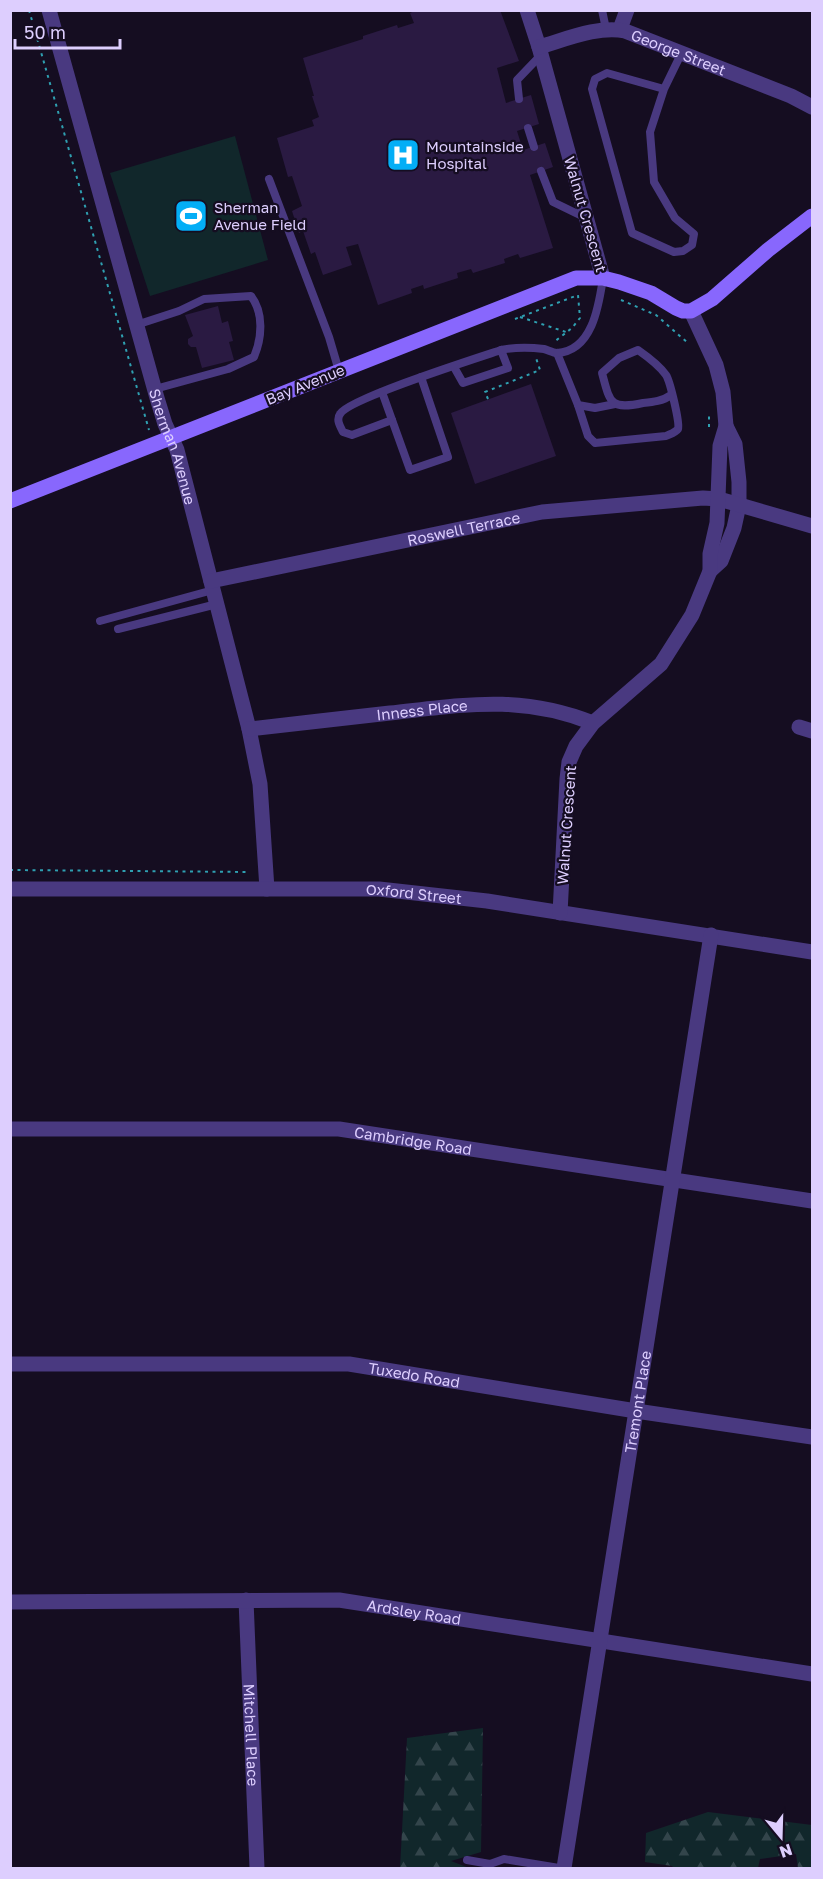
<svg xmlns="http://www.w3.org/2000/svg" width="823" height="1879" viewBox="0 0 823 1879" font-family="'Golos Text',sans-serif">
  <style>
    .green { fill: #11272b }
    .forest { fill: url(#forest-firs) }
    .building { fill: #2a1a42 }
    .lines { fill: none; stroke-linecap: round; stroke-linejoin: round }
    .path { stroke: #2fa0b1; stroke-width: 2; stroke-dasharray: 3 4.5; stroke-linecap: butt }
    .lane { stroke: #493980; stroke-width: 8 }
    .street { stroke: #493980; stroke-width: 15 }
    .secondary { stroke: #8867fd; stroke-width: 15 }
    .labels { text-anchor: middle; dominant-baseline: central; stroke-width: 4.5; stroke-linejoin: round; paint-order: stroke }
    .street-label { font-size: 15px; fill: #ddcefe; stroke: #150d21 }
    .poi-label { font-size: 15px; fill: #ddcefe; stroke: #150d21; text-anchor: start }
  </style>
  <defs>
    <pattern id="forest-firs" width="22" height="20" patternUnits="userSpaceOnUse" patternTransform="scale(1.5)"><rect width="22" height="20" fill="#11272b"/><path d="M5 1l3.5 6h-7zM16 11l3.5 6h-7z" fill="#33454b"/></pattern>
  </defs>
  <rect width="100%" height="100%" fill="#150d21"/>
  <path class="green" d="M235,136L268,260L150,296L110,173Z"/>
  <g class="forest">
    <path d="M483,1728L481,1852L451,1861L469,1868H400L407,1738Z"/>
    <path d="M708,1812L812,1825V1868H798L796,1854L760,1859L758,1868H674L672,1866L645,1862L646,1833Z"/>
  </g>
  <g class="building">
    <path d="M417,10H500L519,61L497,68L506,103L531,95L539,124L517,131L523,150L545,143L553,167L530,175L553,248L520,258L518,254L504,259L505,263L473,273L471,269L457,273L458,278L424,289L423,285L411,289L412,293L378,305L358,244L346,247L352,265L323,275L315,252L311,254L303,231L299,233L292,211L302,206L292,176L288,177L277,138L314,126L312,120L319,117L312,96H314L303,58L363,39V36L397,25L398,28L414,23L410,13Z"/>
    <path d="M218,306L222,323L228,321L233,341L229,342L234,360L202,368L196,347H191L188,344V339L193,336L185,315Z"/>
    <path d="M531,384L556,456L475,484L451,413Z"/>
  </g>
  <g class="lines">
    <g class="path">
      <path d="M29,10L149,430"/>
      <path d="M621,300L656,315L689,344"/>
      <path d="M520,317L566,332"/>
      <path d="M515,319L578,295L580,318L572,328L554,342"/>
      <path d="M488,399L485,392L540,370L536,358"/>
      <path d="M709,427V415"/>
      <path d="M10,870L250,872"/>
    </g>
    <g class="lane">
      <path d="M602,10L606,29"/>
      <path d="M664,89L607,73L595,79L592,89L632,233L674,252L683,251L692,245L694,234L675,218L654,182L650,132L664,89L682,52"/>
      <path d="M519,99L517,80L541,55"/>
      <path d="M528,128L534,147"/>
      <path d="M541,171L553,202L586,218"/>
      <path d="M269,179L329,337L339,371"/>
      <path d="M136,325L179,311L204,299L251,296C264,313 262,338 254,357L228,369L155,389"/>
      <path d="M557,353L578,405L595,408L615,404"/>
      <path d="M454,367L463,383L508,368L501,350"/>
      <path d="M382,392L410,470L448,457L421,377"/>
      <path d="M578,405L588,436L595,443L666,436C670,434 675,433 678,429C680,423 670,381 666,375C659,365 648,357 638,350L619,358L602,373C610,403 610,410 643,403C653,402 663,401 671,395"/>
      <path d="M392,420L352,435L343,432C340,426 336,420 340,414C348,399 477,358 501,350C515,347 529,347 544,349C548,350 553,353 557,353C593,351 599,304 603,278"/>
      <path d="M100,621L213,590"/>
      <path d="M118,629L217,604"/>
      <path d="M467,1860L490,1864L504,1859L559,1868"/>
    </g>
    <g class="street">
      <path id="s1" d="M49,10L157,398L165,424L177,450L249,729L260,784L267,889"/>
      <path d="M527,10L539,47L603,278"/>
      <path d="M620,29L627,10"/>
      <path id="s2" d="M539,47C564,40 599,25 625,31L791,96L812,107"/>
      <path d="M710,571L721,561L734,528L739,505V482L735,444L726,426"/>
      <path id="s3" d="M211,581L542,512L703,498L719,499L812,526"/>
      <path d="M799,727L812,731"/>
      <path id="s4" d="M249,729C296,724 343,718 390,713C464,705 520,694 593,723"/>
      <path id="s5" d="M10,889H379L487,901L812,952"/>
      <path d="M560,913L567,779L569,762L576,746L593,723L661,664L692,615L710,571V554L717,523L720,446L726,426L723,392L716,365L691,311"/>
      <path id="s6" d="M10,1129H339L812,1201"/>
      <path id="s7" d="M10,1364H349L636,1411L812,1437"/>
      <path id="s8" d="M246,1600L257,1868"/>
      <path id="s9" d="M10,1602L339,1600L812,1674"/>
      <path id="s10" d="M564,1868L711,935"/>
    </g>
    <path class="secondary" d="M10,501L576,278H603L619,282L651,293L676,308L683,311H691L712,299L768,250L812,216"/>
  </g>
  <defs>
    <g id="hospital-square" transform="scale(1.725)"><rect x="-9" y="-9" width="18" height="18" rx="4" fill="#03aef6" stroke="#150d21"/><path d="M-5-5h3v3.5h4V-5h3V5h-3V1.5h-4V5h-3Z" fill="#fff"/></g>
    <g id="stadium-square" transform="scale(1.725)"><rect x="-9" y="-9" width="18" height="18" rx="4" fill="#03aef6" stroke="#150d21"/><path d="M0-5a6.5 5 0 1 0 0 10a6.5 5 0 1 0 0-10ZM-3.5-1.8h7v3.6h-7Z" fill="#fff"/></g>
  </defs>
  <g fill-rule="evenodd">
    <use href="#hospital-square" x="403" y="155"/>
    <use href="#stadium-square" x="191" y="216"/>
  </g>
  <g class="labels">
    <g class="street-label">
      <text stroke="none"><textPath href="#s2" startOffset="146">George Street</textPath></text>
      <text transform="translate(586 214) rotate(74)">Walnut Crescent</text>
      <text transform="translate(305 384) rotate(-22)">Bay Avenue</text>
      <text stroke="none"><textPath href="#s1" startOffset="454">Sherman Avenue</textPath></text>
      <text stroke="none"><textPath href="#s3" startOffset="258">Roswell Terrace</textPath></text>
      <text stroke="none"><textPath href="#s4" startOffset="174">Inness Place</textPath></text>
      <text transform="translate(566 825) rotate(-86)">Walnut Crescent</text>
      <text stroke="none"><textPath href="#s5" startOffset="404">Oxford Street</textPath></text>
      <text stroke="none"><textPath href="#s6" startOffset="404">Cambridge Road</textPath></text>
      <text stroke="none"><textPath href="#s7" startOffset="405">Tuxedo Road</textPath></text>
      <text stroke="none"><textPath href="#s10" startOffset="472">Tremont Place</textPath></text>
      <text stroke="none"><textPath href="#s9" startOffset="405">Ardsley Road</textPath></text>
      <text stroke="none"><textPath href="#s8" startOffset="135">Mitchell Place</textPath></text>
    </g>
    <g class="poi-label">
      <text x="426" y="146">Mountainside<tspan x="426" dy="17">Hospital</tspan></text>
      <text x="214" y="207">Sherman<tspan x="214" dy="17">Avenue Field</tspan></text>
    </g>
  </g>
  <rect width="823" height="1879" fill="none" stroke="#ddcefe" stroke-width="24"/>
  <g transform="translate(781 1837) rotate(161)" stroke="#150d21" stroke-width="4.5" paint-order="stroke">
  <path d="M0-4.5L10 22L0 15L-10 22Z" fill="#ddcefe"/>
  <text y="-9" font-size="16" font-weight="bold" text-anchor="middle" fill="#ddcefe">N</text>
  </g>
  <path d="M15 39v9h105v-9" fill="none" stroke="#ddcefe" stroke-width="3"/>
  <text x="24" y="39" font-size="18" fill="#ddcefe" stroke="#150d21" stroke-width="4.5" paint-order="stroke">50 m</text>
</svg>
